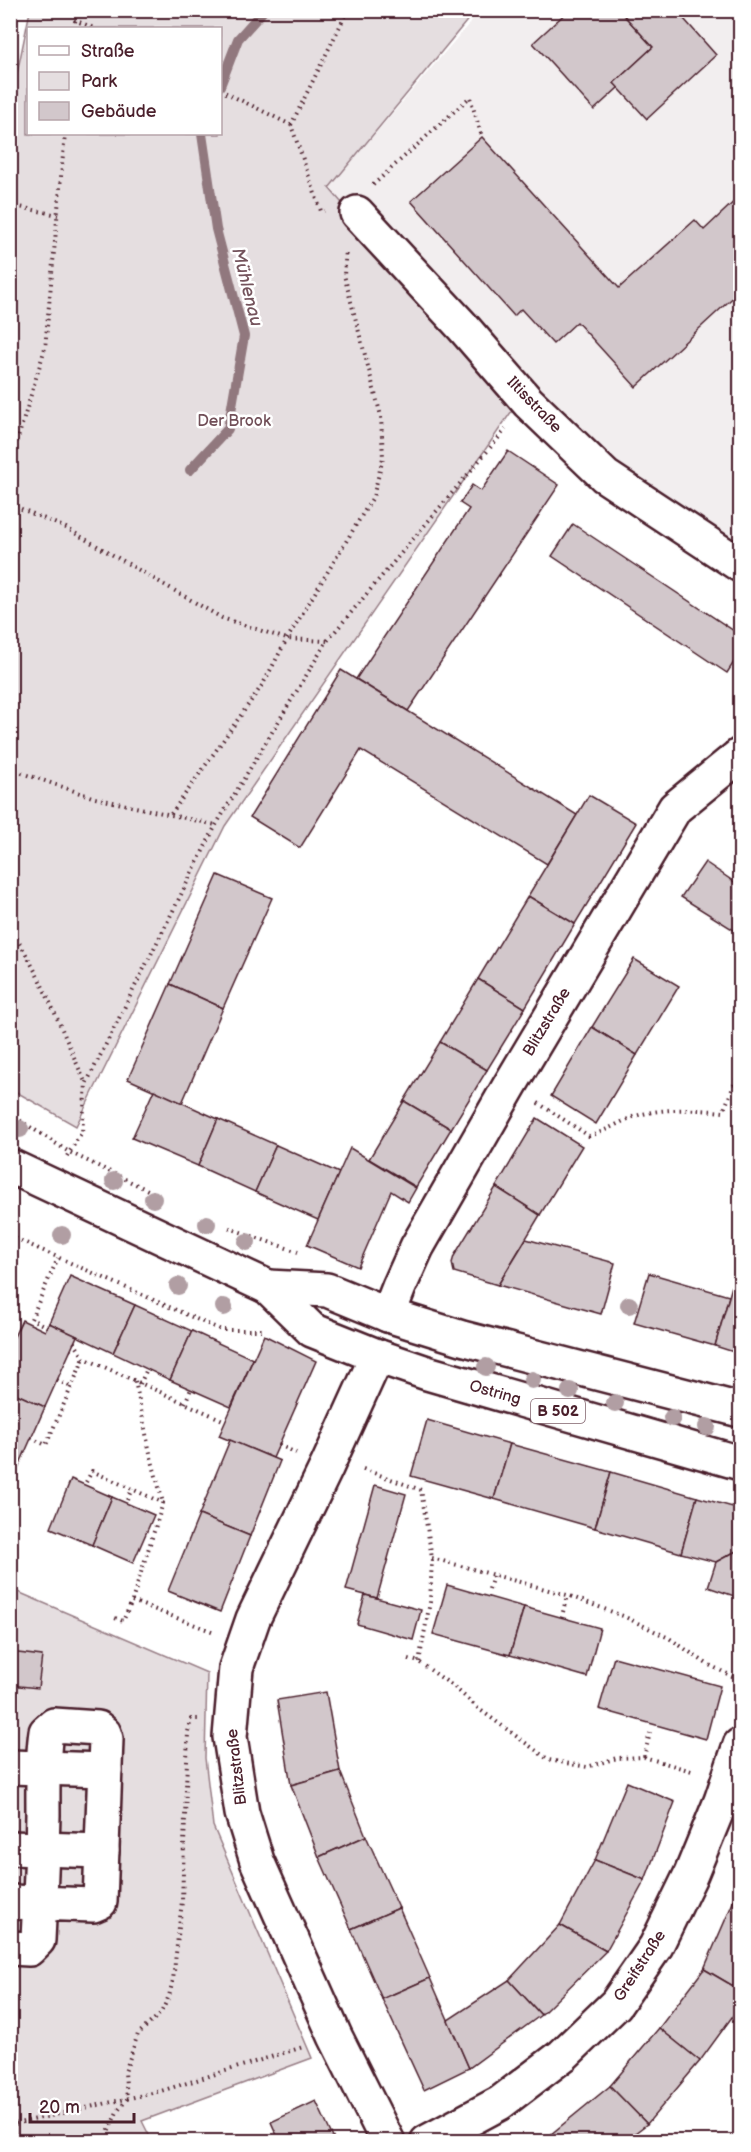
<svg xmlns="http://www.w3.org/2000/svg" width="751" height="2152" viewBox="0 0 751 2152" font-family="'Balsamiq Sans',sans-serif">
  <style>
    .built { fill: #f2eeef }
    .green { fill: #e5dee0; stroke: #987e86; stroke-width: 1.5; fill-rule: evenodd }
    .lines { fill: none; stroke-linecap: round; stroke-linejoin: round }
    .stream { stroke: #91787e; stroke-width: 10 }
    .building { fill: #d2c7cb; stroke: #4a1f2b; stroke-width: 1.5 }
    .minor-casing { stroke: #4a1f2b; stroke-width: 38 }
    .major-casing { stroke: #4a1f2b; stroke-width: 38 }
    .path { stroke: #4a1f2b; stroke-width: 4; stroke-dasharray: 1.5 4.5; stroke-linecap: butt }
    .minor { stroke: #fff; stroke-width: 33 }
    .major { stroke: #fff; stroke-width: 33 }
    .tree { fill: #b19ea3 }
    .labels { text-anchor: middle; dominant-baseline: central; stroke-width: 5; stroke-linejoin: round; paint-order: stroke }
    .shield { fill: #fff; stroke: #80626b; stroke-width: 1.5 }
    .shield-label { font-size: 15px; font-weight: bold; fill: #4a1f2b }
    .street-label { font-size: 16px; fill: #4a1f2b; stroke: #fff }
    .park-label { font-size: 16px; fill: #714f58; stroke: #fff }
    .water-label { font-size: 18px; font-style: italic; fill: #74535c; stroke: #fff }
  </style>
  <rect width="100%" height="100%" fill="#fff"/>
  <filter id="ink" filterUnits="userSpaceOnUse"><feTurbulence type="fractalNoise" baseFrequency=".0167" numOctaves="2"/><feDisplacementMap in="SourceGraphic" scale="12" xChannelSelector="R" yChannelSelector="G"/><feConvolveMatrix kernelMatrix="1 2 1 2 8 2 1 2 1" color-interpolation-filters="sRGB"/></filter>
  <g filter="url(#ink)">
    <path class="built" d="M480,11H740V551L516,405L329,188Z"/>
    <g class="green">
      <path d="M30,11H475L329,188L516,405L225,826L76,1126L11,1089L10,107ZM28,28H220V134H28Z"/>
      <path d="M11,1589L207,1673L205,1758L213,1826L312,2058L142,2121L152,2141H11Z"/>
    </g>
    <g class="lines">
      <g class="stream">
        <path d="M220,86L238,39L264,10"/>
        <path d="M190,470L228,429L244,336L216,229L202,134"/>
      </g>
    </g>
    <g class="building">
      <path d="M569,10H619L653,47L614,83L619,87L594,110L533,43Z"/>
      <path d="M619,10H676L716,55L647,119L614,83L653,47Z"/>
      <path d="M482,137L619,288L695,220L704,230L740,196V291L636,387L577,322L553,344L521,309L514,316L411,201Z"/>
      <path d="M508,451L559,485L408,711L356,679L469,509L460,503L472,485L481,491Z"/>
      <path d="M573,524L740,635V653L727,673L552,556Z"/>
      <path d="M341,670L577,815L547,864L361,750L300,848L250,817Z"/>
      <path d="M589,795L636,823L575,924L528,896Z"/>
      <path d="M705,862L740,886V934L681,897Z"/>
      <path d="M218,875L272,898L223,1008L170,984Z"/>
      <path d="M528,896L575,924L525,1008L478,979Z"/>
      <path d="M634,959L679,986L637,1055L592,1027Z"/>
      <path d="M478,979L525,1008L487,1070L440,1042Z"/>
      <path d="M170,984L223,1008L182,1103L128,1079Z"/>
      <path d="M592,1027L637,1055L596,1124L551,1096Z"/>
      <path d="M440,1042L487,1070L451,1129L404,1101Z"/>
      <path d="M154,1090L218,1119L198,1166L132,1138Z"/>
      <path d="M404,1101L451,1129L416,1187L369,1159Z"/>
      <path d="M537,1118L582,1146L540,1215L496,1187Z"/>
      <path d="M218,1119L276,1145L255,1192L198,1166Z"/>
      <path d="M276,1145L339,1173L318,1220L255,1192Z"/>
      <path d="M350,1148L416,1188L408,1202L391,1191L358,1267L307,1245Z"/>
      <path d="M496,1187L540,1215L498,1285L454,1272L452,1263L454,1256Z"/>
      <path d="M526,1239L615,1263L601,1314L498,1285Z"/>
      <path d="M740,1256V1281L734,1279Z"/>
      <path d="M649,1273L729,1296L715,1346L634,1323Z"/>
      <path d="M70,1276L135,1305L113,1353L49,1323Z"/>
      <path d="M734,1279L740,1281V1354L715,1346Z"/>
      <path d="M135,1305L192,1331L170,1380L113,1353Z"/>
      <path d="M22,1320L45,1331L49,1323L77,1336L45,1407L10,1391V1345Z"/>
      <path d="M192,1331L253,1359L231,1407L170,1380Z"/>
      <path d="M264,1335L316,1361L273,1458L219,1436Z"/>
      <path d="M10,1391L45,1407L18,1468L10,1465Z"/>
      <path d="M427,1420L510,1444L494,1499L411,1476Z"/>
      <path d="M230,1440L280,1461L250,1536L199,1515Z"/>
      <path d="M510,1444L611,1472L595,1528L494,1499Z"/>
      <path d="M10,1465L18,1468L10,1484Z"/>
      <path d="M611,1472L697,1497L681,1553L595,1528Z"/>
      <path d="M71,1479L112,1497L92,1545L51,1528Z"/>
      <path d="M375,1485L406,1494L377,1598L346,1590Z"/>
      <path d="M112,1497L154,1515L133,1563L92,1545Z"/>
      <path d="M697,1497L740,1509V1549L716,1562L681,1553Z"/>
      <path d="M199,1515L250,1536L220,1612L168,1591Z"/>
      <path d="M740,1549V1598L708,1587L716,1562Z"/>
      <path d="M447,1585L524,1607L510,1655L433,1634Z"/>
      <path d="M365,1595L421,1610L413,1640L357,1624Z"/>
      <path d="M524,1607L600,1628L587,1677L510,1655Z"/>
      <path d="M10,1652L42,1656L38,1688L10,1685Z"/>
      <path d="M614,1657L720,1686L706,1739L599,1709Z"/>
      <path d="M326,1692L340,1771L291,1785L277,1700Z"/>
      <path d="M340,1771L366,1836L319,1857L291,1785Z"/>
      <path d="M627,1782L675,1802L645,1880L595,1860Z"/>
      <path d="M366,1836L399,1908L351,1929L319,1857Z"/>
      <path d="M595,1860L645,1880L606,1951L560,1925Z"/>
      <path d="M740,1885V1903L734,1900Z"/>
      <path d="M734,1900L740,1903V1990L704,1969Z"/>
      <path d="M399,1908L430,1978L382,1999L351,1929Z"/>
      <path d="M560,1925L606,1951L541,2015L509,1980Z"/>
      <path d="M704,1969L740,1990V2006L700,2061L659,2028Z"/>
      <path d="M430,1978L469,2068L424,2090L382,1999Z"/>
      <path d="M509,1980L541,2015L469,2068L448,2020Z"/>
      <path d="M659,2028L700,2061L647,2124L610,2086Z"/>
      <path d="M610,2086L647,2124L623,2142H553L550,2135Z"/>
      <path d="M316,2101L335,2142H280L271,2122Z"/>
    </g>
    <g class="lines">
      <g class="minor-casing">
        <g id="minor">
          <path d="M357,213L462,326L528,402L605,476L740,565"/>
          <path d="M388,1315L399,1287L417,1247L510,1085L675,808L740,755"/>
          <path d="M377,1356L327,1466L253,1619L236,1668L230,1737L242,1813L257,1861L335,2036L388,2142"/>
          <path d="M10,1767L105,1770"/>
          <path d="M10,1848L102,1851"/>
          <path d="M10,1902L93,1905L100,1902L106,1739L104,1733L98,1728L54,1725L46,1732C42,1759 43,1788 43,1815C42,1856 40,1898 38,1940L29,1949L10,1948"/>
          <path d="M427,2142L500,2103L563,2055L616,2004L656,1946L691,1874L721,1801L740,1745"/>
        </g>
      </g>
      <g class="major-casing">
        <g id="major">
          <path d="M10,1166L268,1287L312,1330L377,1356L427,1373L740,1463"/>
          <path d="M268,1287L327,1290L388,1315L462,1338L740,1410"/>
        </g>
      </g>
      <g class="path">
        <path d="M74,20L94,28"/>
        <path d="M74,28L77,10"/>
        <path d="M220,90L291,125L321,211H325"/>
        <path d="M291,125L348,10"/>
        <path d="M373,185L470,97L482,137"/>
        <path d="M10,205L58,215"/>
        <path d="M10,465L45,348L65,134"/>
        <path d="M10,504L66,528L222,618L287,639L327,641"/>
        <path d="M10,769L95,798L216,825"/>
        <path d="M171,814L263,684L287,639L373,497L383,458L381,416L344,275L346,250"/>
        <path d="M10,928C42,976 62,1032 86,1084"/>
        <path d="M538,1103L589,1136C606,1131 614,1125 628,1119C655,1107 695,1109 723,1112L739,1073"/>
        <path d="M10,1114L69,1152L154,1193"/>
        <path d="M67,1156L82,1132L86,1084L216,825L327,641L506,429"/>
        <path d="M229,1228L298,1252"/>
        <path d="M10,1236L221,1330H262"/>
        <path d="M47,1327L31,1319L58,1258"/>
        <path d="M74,1342L84,1358L225,1421"/>
        <path d="M57,1380L71,1387"/>
        <path d="M135,1381L150,1453L163,1503"/>
        <path d="M140,1384L147,1369"/>
        <path d="M185,1403L191,1389"/>
        <path d="M31,1438L46,1445L84,1358"/>
        <path d="M279,1445L296,1453"/>
        <path d="M363,1469L421,1490L432,1558L430,1602L419,1662"/>
        <path d="M86,1482L92,1471L163,1503L132,1601L123,1621L115,1618"/>
        <path d="M127,1500L132,1489"/>
        <path d="M432,1558L567,1595L623,1616L669,1638L707,1664L740,1680"/>
        <path d="M489,1589L494,1573"/>
        <path d="M132,1601L214,1632"/>
        <path d="M563,1612L567,1595"/>
        <path d="M409,1659L419,1662L453,1686L479,1709L549,1760L587,1767L617,1758L644,1757L695,1772"/>
        <path d="M644,1757L650,1733"/>
        <path d="M10,2125L161,2091L303,2047"/>
        <path d="M104,2142L117,2112L127,2099L125,2072L138,2034L161,2013L169,1996L173,1980L182,1901L188,1732L191,1719H199"/>
      </g>
      <use href="#minor" class="minor"/>
      <use href="#major" class="major"/>
    </g>
    <g class="tree">
      <circle cx="20" cy="1129" r="9"/>
      <circle cx="114" cy="1181" r="9"/>
      <circle cx="153" cy="1199" r="9"/>
      <circle cx="207" cy="1224" r="9"/>
      <circle cx="62" cy="1235" r="9"/>
      <circle cx="247" cy="1242" r="9"/>
      <circle cx="178" cy="1286" r="9"/>
      <circle cx="629" cy="1305" r="9"/>
      <circle cx="224" cy="1307" r="9"/>
      <circle cx="486" cy="1367" r="9"/>
      <circle cx="532" cy="1380" r="9"/>
      <circle cx="570" cy="1391" r="9"/>
      <circle cx="615" cy="1403" r="9"/>
      <circle cx="672" cy="1418" r="9"/>
      <circle cx="707" cy="1427" r="9"/>
    </g>
  </g>
  <g class="labels">
    <rect class="shield" x="531" y="1399" width="54" height="24" rx="4.5"/>
    <g class="shield-label">
      <text x="558" y="1411">B 502</text>
    </g>
    <g class="street-label">
      <text transform="translate(534 405) rotate(46)">Iltisstraße</text>
      <text transform="translate(547 1022) rotate(-59)">Blitzstraße</text>
      <text transform="translate(495 1393) rotate(16)">Ostring</text>
      <text transform="translate(237 1767) rotate(-97)">Blitzstraße</text>
      <text transform="translate(640 1966) rotate(-57)">Greifstraße</text>
    </g>
    <g class="park-label">
      <text x="234" y="421">Der Brook</text>
    </g>
    <g class="water-label">
      <text transform="translate(247 287) rotate(76)">Mühlenau</text>
    </g>
  </g>
  <rect width="751" height="2152" fill="none" stroke="#fff" stroke-width="36"/>
  <rect x="18" y="18" width="715" height="2116" fill="none" stroke="#4a1f2b" stroke-width="2" filter="url(#ink)"/>
  <rect x="27" y="27" width="195" height="108" fill="#ffffff" stroke="#b7a5aa" stroke-width="1.5"/>
  <rect x="39" y="46" width="30" height="9" fill="#ffffff" stroke="#b7a5aa" stroke-width="1.5"/>
  <text x="81" y="57" font-size="18" fill="#4a1f2b">Straße</text>
  <rect x="39" y="72" width="30" height="18" fill="#e5dee0" stroke="#b7a5aa" stroke-width="1.5"/>
  <text x="81" y="87" font-size="18" fill="#4a1f2b">Park</text>
  <rect x="39" y="102" width="30" height="18" fill="#d2c7cb" stroke="#b7a5aa" stroke-width="1.5"/>
  <text x="81" y="117" font-size="18" fill="#4a1f2b">Gebäude</text>
  <path d="M30 2113v9h104v-9" fill="none" stroke="#4a1f2b" stroke-width="3"/>
  <text x="39" y="2113" font-size="18" fill="#4a1f2b" stroke="#ffffff" stroke-width="4.5" paint-order="stroke">20 m</text>
</svg>
